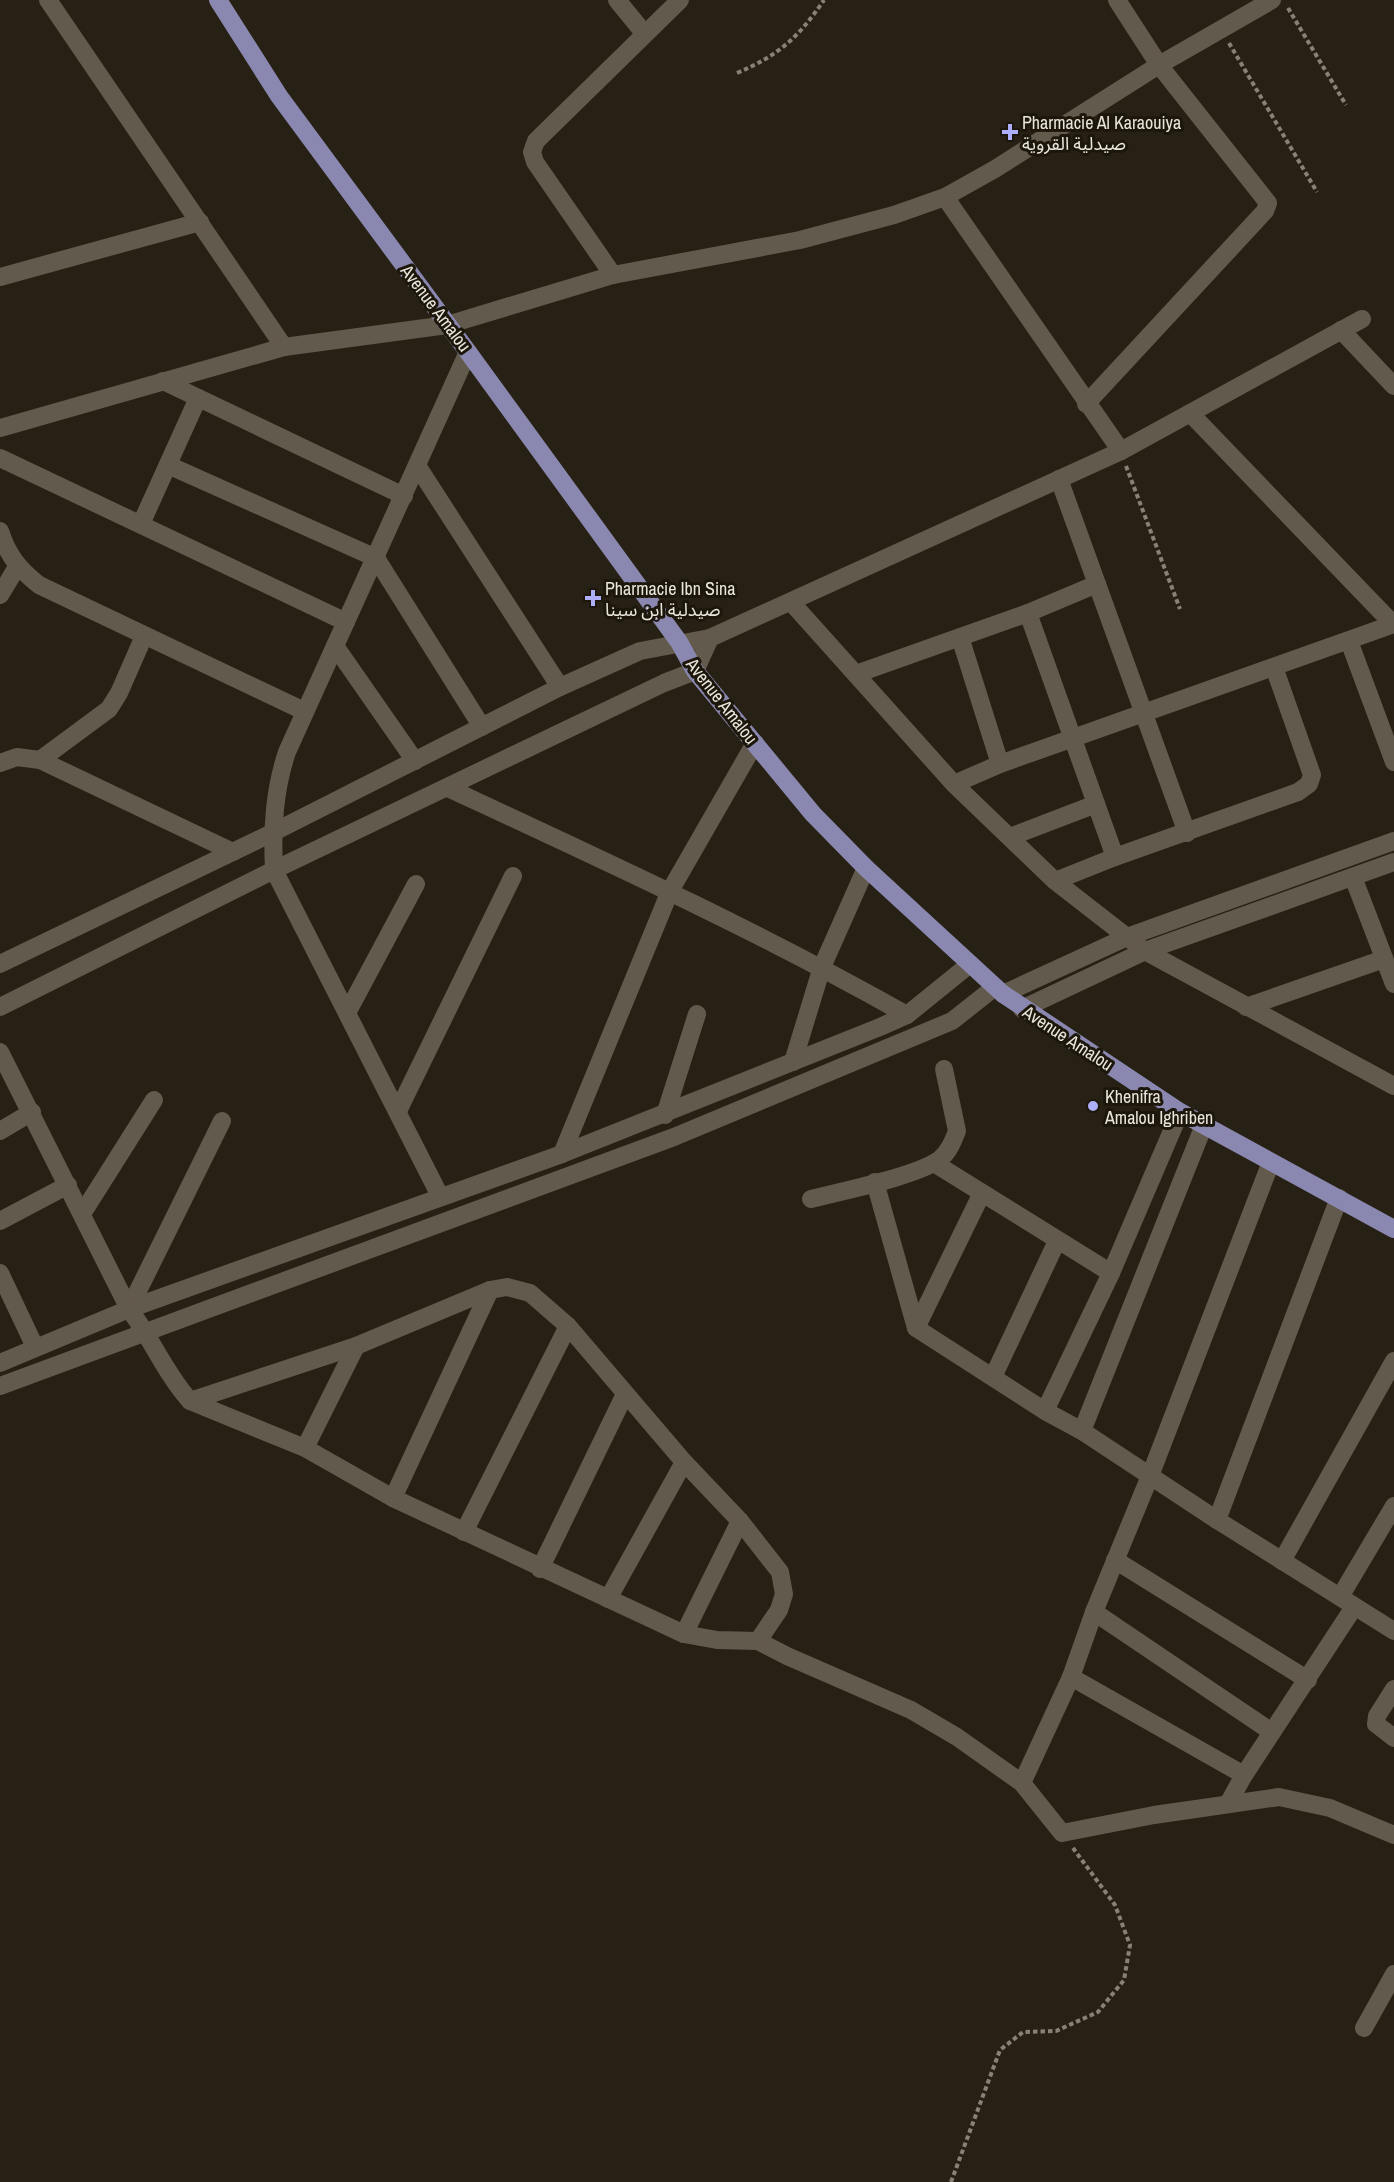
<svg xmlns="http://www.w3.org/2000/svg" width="1394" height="2182" viewBox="0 0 1394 2182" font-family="'Archivo Narrow','Noto Sans Arabic',sans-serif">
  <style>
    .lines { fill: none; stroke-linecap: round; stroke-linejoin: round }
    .path { stroke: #878177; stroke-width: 4; stroke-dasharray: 4.5 3; stroke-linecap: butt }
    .minor { stroke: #625a4c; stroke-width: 18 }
    .major { stroke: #8a88b0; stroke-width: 18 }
    .poi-dot { fill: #adaffb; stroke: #1d170b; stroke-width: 2 }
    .labels { text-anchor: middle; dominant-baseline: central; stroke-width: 6; stroke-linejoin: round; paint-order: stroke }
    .poi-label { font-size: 18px; fill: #eae5dd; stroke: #1d170b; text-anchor: start }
    .street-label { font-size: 18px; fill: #eae5dd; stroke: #1d170b }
  </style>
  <rect width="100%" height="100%" fill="#272014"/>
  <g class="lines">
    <g class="path">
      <path d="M1288,8L1346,105"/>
      <path d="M1229,43L1317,192"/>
      <path d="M737,73C779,55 798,38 824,0"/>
      <path d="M1126,466L1180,609"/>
      <path d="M951,2182L1000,2050L1023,2032L1056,2031L1098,2012L1124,1980L1130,1945L1115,1905L1073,1848"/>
    </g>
    <g class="minor">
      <path d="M48,0L284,347"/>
      <path d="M617,0L644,33"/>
      <path d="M945,197L1121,451"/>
      <path d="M613,275L535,162L532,152L536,141L680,0"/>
      <path d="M0,277L200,222"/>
      <path d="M1341,330L1394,386"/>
      <path d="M163,381L404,496"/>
      <path d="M1086,404L1265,211L1268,203L1159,65L1117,0"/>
      <path d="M1190,413L1393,624"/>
      <path d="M0,428L284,347L447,325L613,275L800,240L894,215L945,197L995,169L1159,65L1272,0"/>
      <path d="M0,458L346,622"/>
      <path d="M168,465L376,558L482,727"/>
      <path d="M418,467L560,687"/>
      <path d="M1059,479L1187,833"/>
      <path d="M141,524L198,398"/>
      <path d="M0,531C8,556 19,569 39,585L304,711"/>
      <path d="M0,595L17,567"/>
      <path d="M791,602L954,784L1055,881L1145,951L1394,1086"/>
      <path d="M1028,613L1115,857"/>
      <path d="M960,637L1000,764"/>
      <path d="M1349,641L1394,762"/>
      <path d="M335,646L415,761"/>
      <path d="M856,674L1028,613L1097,584"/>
      <path d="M40,760L109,709L119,693L144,636"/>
      <path d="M0,763L17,757L40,760L233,852"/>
      <path d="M954,784L1000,764L1394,624"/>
      <path d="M448,788C603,860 758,931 907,1015"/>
      <path d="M1010,837L1096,804"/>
      <path d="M1353,877L1394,984"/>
      <path d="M1055,881L1115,857L1298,792L1309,784L1312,775L1274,667"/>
      <path d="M0,964L272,833L560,687L640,651L710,638L1121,451L1362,319"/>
      <path d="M1003,994L1127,937L1394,841"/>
      <path d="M0,1007L274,870L664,683L695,671L710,638"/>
      <path d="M1246,1007L1384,959"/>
      <path d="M1022,1009L1145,951L1394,862"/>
      <path d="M347,1013L416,884"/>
      <path d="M0,1052L129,1309C152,1339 165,1373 190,1401L305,1448L393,1498L684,1634L717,1640L758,1641L787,1656L911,1710L957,1737L1022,1783L1062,1833L1154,1815L1279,1797L1330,1808L1394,1835"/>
      <path d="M793,1062L822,967L866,868"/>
      <path d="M398,1111L513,876"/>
      <path d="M665,1115L697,1014"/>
      <path d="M0,1131L32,1112"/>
      <path d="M562,1154L670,891L755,743"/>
      <path d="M934,1163L1111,1273"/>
      <path d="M875,1182L916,1328L1045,1411L1082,1431L1217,1520L1394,1631"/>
      <path d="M440,1196L274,870C272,829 274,791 287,752L468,352"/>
      <path d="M811,1199C841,1191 918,1176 940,1159C949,1152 953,1141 957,1131L944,1069"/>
      <path d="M82,1214L154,1100"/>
      <path d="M0,1221L68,1185"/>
      <path d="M0,1273L35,1347"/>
      <path d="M129,1309L222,1121"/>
      <path d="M916,1328L981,1195"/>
      <path d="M0,1363L129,1309L562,1154L880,1027L907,1015L970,964"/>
      <path d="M993,1377L1057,1241"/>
      <path d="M0,1386L674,1137L952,1021L995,987"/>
      <path d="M190,1401L356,1346L490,1290L507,1287L530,1293L568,1326L684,1462L740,1521L780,1572L784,1594L779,1610L758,1641"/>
      <path d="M1045,1411L1111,1273L1180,1112"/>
      <path d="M1082,1431L1204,1125"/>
      <path d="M305,1448L356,1346"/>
      <path d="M393,1498L490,1290"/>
      <path d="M1217,1520L1339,1198"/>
      <path d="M464,1532L568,1326"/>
      <path d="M1115,1560L1308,1680"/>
      <path d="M1282,1561L1394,1361"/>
      <path d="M540,1569L625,1394"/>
      <path d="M1340,1597L1394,1506"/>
      <path d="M608,1599L684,1462"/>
      <path d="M1094,1612L1272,1732"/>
      <path d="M684,1634L740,1521"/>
      <path d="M1071,1677L1244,1775"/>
      <path d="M1394,1689L1377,1716L1376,1724L1394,1738"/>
      <path d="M1022,1783L1071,1677L1094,1612L1150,1476L1271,1162"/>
      <path d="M1229,1802L1244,1775L1354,1607"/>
      <path d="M1364,2028L1394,1974"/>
    </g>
    <path class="major" d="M218,0L279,96L468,352L679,642L695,671L813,814L866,868L1003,994L1180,1112L1394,1229"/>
  </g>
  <g class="poi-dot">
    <path d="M1007 123h6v6h6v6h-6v6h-6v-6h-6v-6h6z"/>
    <path d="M590 589h6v6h6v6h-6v6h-6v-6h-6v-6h6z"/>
    <circle cx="1093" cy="1106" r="6"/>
  </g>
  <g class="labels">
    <g class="poi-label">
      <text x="1022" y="122">Pharmacie Al Karaouiya<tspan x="1022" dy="21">صيدلية القروية</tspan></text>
      <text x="605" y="588">Pharmacie Ibn Sina<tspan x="605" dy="21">صيدلية ابن سينا</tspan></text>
      <text x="1105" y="1096">Khenifra<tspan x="1105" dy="21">Amalou Ighriben</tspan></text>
    </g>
    <g class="street-label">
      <text transform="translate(436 308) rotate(53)">Avenue Amalou</text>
      <text transform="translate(722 701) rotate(52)">Avenue Amalou</text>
      <text transform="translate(1068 1038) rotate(33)">Avenue Amalou</text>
    </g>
  </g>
</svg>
